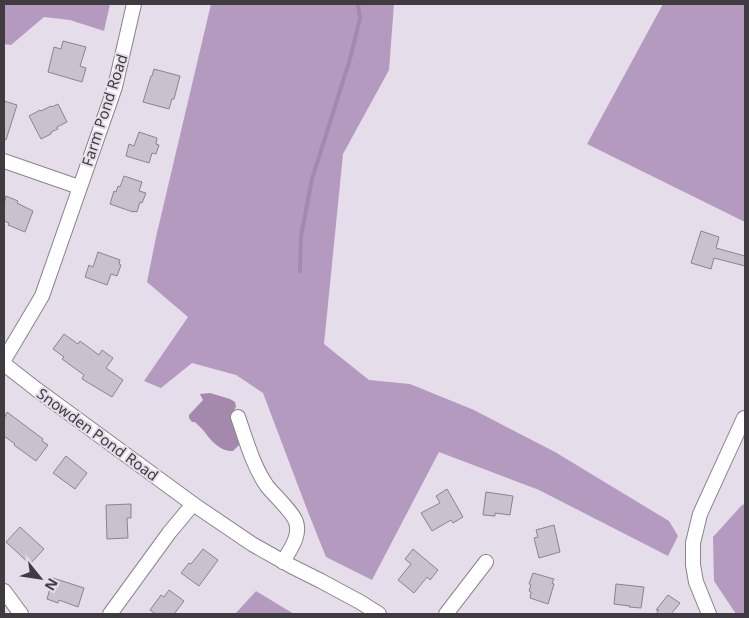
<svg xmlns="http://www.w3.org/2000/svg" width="749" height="618" viewBox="0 0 749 618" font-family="'Noto Sans',sans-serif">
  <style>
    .forest { fill: #b59abf }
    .water { fill: #a489ad }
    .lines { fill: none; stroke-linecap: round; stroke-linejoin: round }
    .stream { stroke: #a489ad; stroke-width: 4 }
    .building { fill: #cbc1ce; stroke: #8b838f }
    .minor-casing { stroke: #8b828e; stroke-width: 16 }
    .minor { stroke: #fff; stroke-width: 14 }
    .labels { text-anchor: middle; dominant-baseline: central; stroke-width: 4; stroke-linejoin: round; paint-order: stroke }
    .street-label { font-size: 15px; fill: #3f3b40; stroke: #e6ddea }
  </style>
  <rect width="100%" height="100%" fill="#e6ddea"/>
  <g class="forest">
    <path d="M4,4H110L104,31L70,20L44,17L11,45L4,44Z"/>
    <path d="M211,4H394L389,70L343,154L324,344L369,380L410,384L474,410L555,452L669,521L678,536L668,556L539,490L439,452L372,580L326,557L308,512L263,393L236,375L192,363L161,388L144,381L188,317L147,282L156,237Z"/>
    <path d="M663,4H745V222L587,144Z"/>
    <path d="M745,504V614H736L714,581L713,537L742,505Z"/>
    <path d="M256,591L294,614H235Z"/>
  </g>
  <path class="water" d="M210,393L230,399L235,402L236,407L233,412L238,428L239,445L233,451C221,452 210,440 204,431C201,428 198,425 195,422H192L189,418V415L203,400L200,394Z"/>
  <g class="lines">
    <path class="stream" d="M300,271L301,236L312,179L350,59L360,18L358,4"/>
  </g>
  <g class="building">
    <path d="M63,41L86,47L80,66L86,68L82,82L48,72L54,47L61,49Z"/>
    <path d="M154,69L180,76L174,99H172L169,109L143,102L151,76H152Z"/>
    <path d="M4,101L17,105L6,140L4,139Z"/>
    <path d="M58,104L67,122L57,127L58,129L51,132V134L41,139L29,116L40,110L41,111L51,106L52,107Z"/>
    <path d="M139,132L157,138L156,144L159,145L156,154L152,153L149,163L126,156L129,144L134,146Z"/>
    <path d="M124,176L142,182L139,191L146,193L142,203L140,202L137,212L133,211V212L110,204L114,191L116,192L118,186L120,187Z"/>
    <path d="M6,196L18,201L17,203L33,211L25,232L8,225L9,223L4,221V204Z"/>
    <path d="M701,231L719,237L716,248L745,256V266L714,258L711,269L691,263Z"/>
    <path d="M98,252L120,260L119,264L121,265L117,276L111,274L107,285L85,277L89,265L93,267Z"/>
    <path d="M64,334L78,344L80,341L99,355L102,350L113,358L106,368L123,380L112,397L82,379L84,375L62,359L64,357L53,349Z"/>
    <path d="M7,412L43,439L42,441L48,445L36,461L14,445L15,444L4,436V419Z"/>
    <path d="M66,456L87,473L75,489L53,473Z"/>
    <path d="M447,489L463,517L453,523L451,520L432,531L421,513L440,503L436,496Z"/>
    <path d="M486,492L513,496L510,515L495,513V516L483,515Z"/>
    <path d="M131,504V518H127L128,538L107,539L106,505Z"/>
    <path d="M554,525L560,552L539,558L534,538L538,537L536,530Z"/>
    <path d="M20,527L44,549L30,564L6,542Z"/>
    <path d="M203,549L218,560L199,586L181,573L189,563L191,564Z"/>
    <path d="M413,549L438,570L430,580L427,577L414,593L398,580L411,564L405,559Z"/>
    <path d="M533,573L554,579L552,583L554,584L548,604L530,598L531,592L529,591L531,585L529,584Z"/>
    <path d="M53,578L84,588L78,607L59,600L58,603L47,599Z"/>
    <path d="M616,584L644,587L641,608L629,607L630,606L614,604Z"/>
    <path d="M169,590L184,601L174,614H156L150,610L161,595L164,597Z"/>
    <path d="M668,595L680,603L671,614H656L659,610H656Z"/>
  </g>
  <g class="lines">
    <g class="minor-casing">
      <g id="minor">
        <path d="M4,161L79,187"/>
        <path d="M4,360L42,296L115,87L134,4"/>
        <path d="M4,364L36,389L193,504L252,544L291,566L321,581L360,602L379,614"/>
        <path d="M238,417C246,440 253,466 267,486C274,495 293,512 296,522C301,536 289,551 283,562"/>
        <path d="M4,591L21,614"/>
        <path d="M110,614L169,533L193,504"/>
        <path d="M446,614L486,562"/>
        <path d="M709,614L696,582L693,565V543L700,514L744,418"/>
      </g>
    </g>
    <use href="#minor" class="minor"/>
  </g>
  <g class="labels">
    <g class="street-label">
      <text transform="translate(104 110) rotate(-72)">Farm Pond Road</text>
      <text transform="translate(98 434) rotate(36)">Snowden Pond Road</text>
    </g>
  </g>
  <rect width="749" height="618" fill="none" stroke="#3f3b40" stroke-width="10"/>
  <g transform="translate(40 578) rotate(120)" stroke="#e6ddea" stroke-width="4" paint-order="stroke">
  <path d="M0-4L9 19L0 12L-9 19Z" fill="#3f3b40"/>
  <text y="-8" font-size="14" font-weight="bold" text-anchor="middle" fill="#3f3b40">N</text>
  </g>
</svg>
